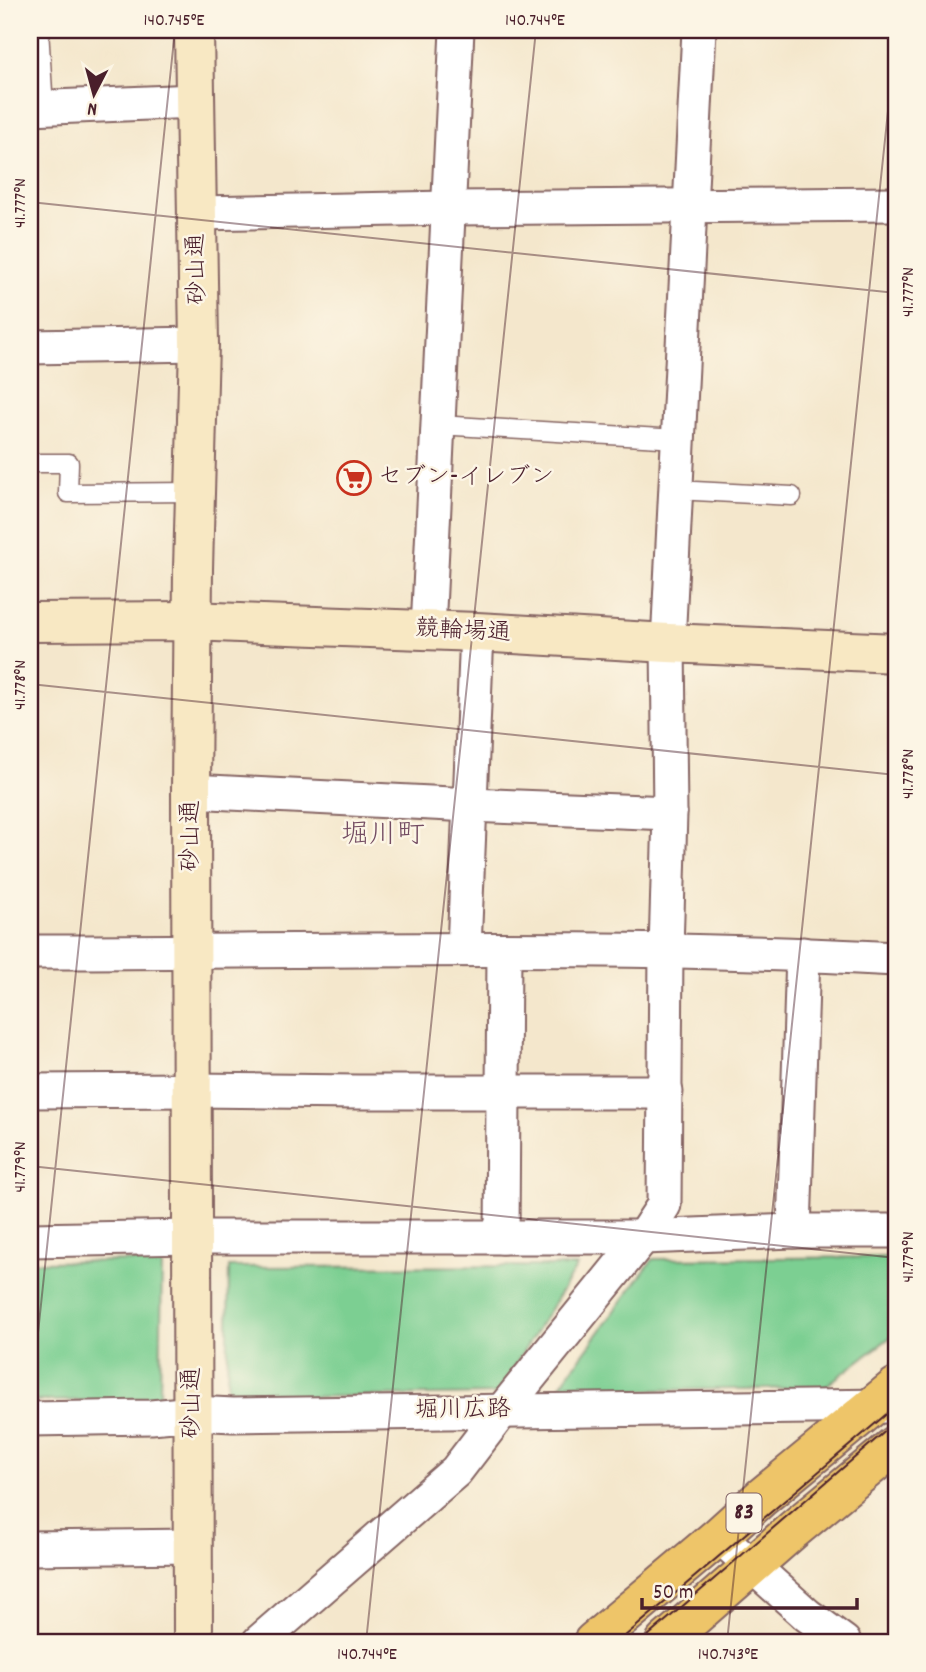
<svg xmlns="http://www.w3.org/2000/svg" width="926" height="1672" viewBox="0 0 926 1672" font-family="Dekko,'Klee One',sans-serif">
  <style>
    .green { fill: #7bcf92; stroke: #62775e; stroke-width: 2 }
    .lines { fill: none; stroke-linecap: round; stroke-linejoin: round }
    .lane-casing { stroke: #866563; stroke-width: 21 }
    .street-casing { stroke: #866563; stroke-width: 37 }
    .secondary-casing { stroke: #866563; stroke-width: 42 }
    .primary-casing { stroke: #866563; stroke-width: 42 }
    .lane { stroke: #fff; stroke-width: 18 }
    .street { stroke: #fff; stroke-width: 33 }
    .secondary { stroke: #f8e8c3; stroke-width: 38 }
    .primary { stroke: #eec569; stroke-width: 38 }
    .tram { stroke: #4a1f2b; stroke-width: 2 }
    .ticks { fill: none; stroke: #4a1f2b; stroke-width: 2; stroke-opacity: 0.45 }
    .labels { text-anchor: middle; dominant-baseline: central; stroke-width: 5; stroke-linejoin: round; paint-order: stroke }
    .shield { fill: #fcf5e5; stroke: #7f5f63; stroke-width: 2 }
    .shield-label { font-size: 23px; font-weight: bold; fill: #4a1f2b }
    .street-label { font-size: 24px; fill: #4a1f2b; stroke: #fcf5e5 }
    .poi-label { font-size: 24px; fill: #4a1f2b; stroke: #fcf5e5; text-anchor: start }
    .quarter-label { font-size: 28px; fill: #744d63; stroke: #fcf5e5 }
    .neatline { fill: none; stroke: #4a1f2b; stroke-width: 2.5 }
    .ticks-label { font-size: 18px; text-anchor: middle; fill: #4a1f2b }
  </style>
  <rect width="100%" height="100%" fill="#fcf5e5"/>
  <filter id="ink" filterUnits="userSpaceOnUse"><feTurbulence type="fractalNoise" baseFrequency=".0143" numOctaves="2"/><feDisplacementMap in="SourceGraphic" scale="14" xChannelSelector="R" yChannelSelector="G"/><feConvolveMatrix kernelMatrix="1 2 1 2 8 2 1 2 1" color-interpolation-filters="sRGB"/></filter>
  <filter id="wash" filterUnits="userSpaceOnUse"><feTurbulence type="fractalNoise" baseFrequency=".00686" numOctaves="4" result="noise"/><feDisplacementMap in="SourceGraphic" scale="28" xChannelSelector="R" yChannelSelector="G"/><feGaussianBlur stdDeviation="1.57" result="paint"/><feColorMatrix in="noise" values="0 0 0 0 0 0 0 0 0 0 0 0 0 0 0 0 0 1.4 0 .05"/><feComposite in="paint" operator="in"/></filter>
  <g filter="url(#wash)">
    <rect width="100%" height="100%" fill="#f4e7cc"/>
    <g class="green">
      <path d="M896,1257V1333L823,1388L556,1391L653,1259Z"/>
      <path d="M162,1261L160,1400L30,1401V1262Z"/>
      <path d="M577,1266L497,1394L227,1398L229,1267Z"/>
    </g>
  </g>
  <g filter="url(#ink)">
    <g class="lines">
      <g class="lane-casing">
        <g id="lane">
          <path d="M39,30L44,107"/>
          <path d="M438,425L678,439"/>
          <path d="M30,463H69L68,493L195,492"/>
          <path d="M675,490L792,496"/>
        </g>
      </g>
      <g class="street-casing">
        <g id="street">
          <path d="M30,108L195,101"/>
          <path d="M197,213L449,208L896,204"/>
          <path d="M30,347L199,344"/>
          <path d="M428,630L457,30"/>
          <path d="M191,791L471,805L670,813"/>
          <path d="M464,949L477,632"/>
          <path d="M30,952C319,952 608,943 896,959"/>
          <path d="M30,1091L193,1090L358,1092H666"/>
          <path d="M794,1231L803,954"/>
          <path d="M502,1237L504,950"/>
          <path d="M30,1240L192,1237H643L794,1231H896"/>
          <path d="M30,1419L151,1417L194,1413L233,1415L887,1406"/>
          <path d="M719,1536L807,1615L844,1642"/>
          <path d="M30,1548L193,1546"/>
          <path d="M259,1642L456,1471L502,1411L643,1237L664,1205L666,950L670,813L668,643L699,30"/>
        </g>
      </g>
      <g class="secondary-casing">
        <g id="secondary">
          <path d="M30,622L193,621L262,624L477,632L668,643L896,653"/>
          <path d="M193,1642L191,791L193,569L199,344L194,30"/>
        </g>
      </g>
      <g class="primary-casing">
        <g id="primary">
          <path d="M593,1642L719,1536L762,1497L896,1387"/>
          <path d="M665,1642L793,1530L896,1445"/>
        </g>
      </g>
      <use href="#lane" class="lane"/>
      <use href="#street" class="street"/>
      <use href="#secondary" class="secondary"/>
      <use href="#primary" class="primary"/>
      <g class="tram">
        <path d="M618,1642L896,1406"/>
        <path d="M641,1642L896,1422"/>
      </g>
    </g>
  </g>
  <path class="ticks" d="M30,202L896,293M30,684L896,775M30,1166L896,1258M30,1409L175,30M366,1642L536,30M727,1642L896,35"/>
  <defs>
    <g id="supermarket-ring" transform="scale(1.75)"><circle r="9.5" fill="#fcf5e5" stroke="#c8321e" stroke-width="1.5"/><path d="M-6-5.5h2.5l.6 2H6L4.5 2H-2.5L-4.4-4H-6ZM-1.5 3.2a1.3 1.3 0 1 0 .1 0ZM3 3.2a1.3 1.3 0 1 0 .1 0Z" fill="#c8321e"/></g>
  </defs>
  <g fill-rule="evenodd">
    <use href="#supermarket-ring" x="354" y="478"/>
  </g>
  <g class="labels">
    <rect class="shield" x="726.5" y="1493.5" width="35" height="39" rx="5"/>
    <g class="shield-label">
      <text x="744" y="1513">83</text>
    </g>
    <g class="street-label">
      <text transform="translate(198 269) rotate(-91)">砂山通</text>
      <text transform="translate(463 632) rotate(3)">競輪場通</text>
      <text transform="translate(192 836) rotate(-90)">砂山通</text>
      <text transform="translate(193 1403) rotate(-90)">砂山通</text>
      <text transform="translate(463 1411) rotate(-1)">堀川広路</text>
    </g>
    <g class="poi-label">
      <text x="378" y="478">セブン-イレブン</text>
    </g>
    <g class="quarter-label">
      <text x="383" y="837">堀川町</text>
    </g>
  </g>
  <rect width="926" height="1672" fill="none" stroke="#fcf5e5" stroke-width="77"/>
  <g transform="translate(94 94) rotate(186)" stroke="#fcf5e5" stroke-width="5" paint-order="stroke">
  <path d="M0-5L12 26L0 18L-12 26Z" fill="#4a1f2b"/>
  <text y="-10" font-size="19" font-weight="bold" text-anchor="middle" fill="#4a1f2b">N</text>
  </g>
  <path d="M642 1598v10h215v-10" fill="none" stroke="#4a1f2b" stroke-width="3.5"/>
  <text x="653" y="1598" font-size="21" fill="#4a1f2b" stroke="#fcf5e5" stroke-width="5" paint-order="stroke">50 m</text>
  <rect x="38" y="38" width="850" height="1596" class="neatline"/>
  <g class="ticks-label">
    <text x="174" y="25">140.745°E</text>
    <text x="535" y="25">140.744°E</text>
    <text transform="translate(19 203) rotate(-90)" y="6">41.777°N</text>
    <text transform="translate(907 292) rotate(-90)" y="6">41.777°N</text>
    <text transform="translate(19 685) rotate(-90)" y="6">41.778°N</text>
    <text transform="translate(907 774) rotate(-90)" y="6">41.778°N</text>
    <text transform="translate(19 1167) rotate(-90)" y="6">41.779°N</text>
    <text transform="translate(907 1257) rotate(-90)" y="6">41.779°N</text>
    <text x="367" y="1659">140.744°E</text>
    <text x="728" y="1659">140.743°E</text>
  </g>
</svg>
